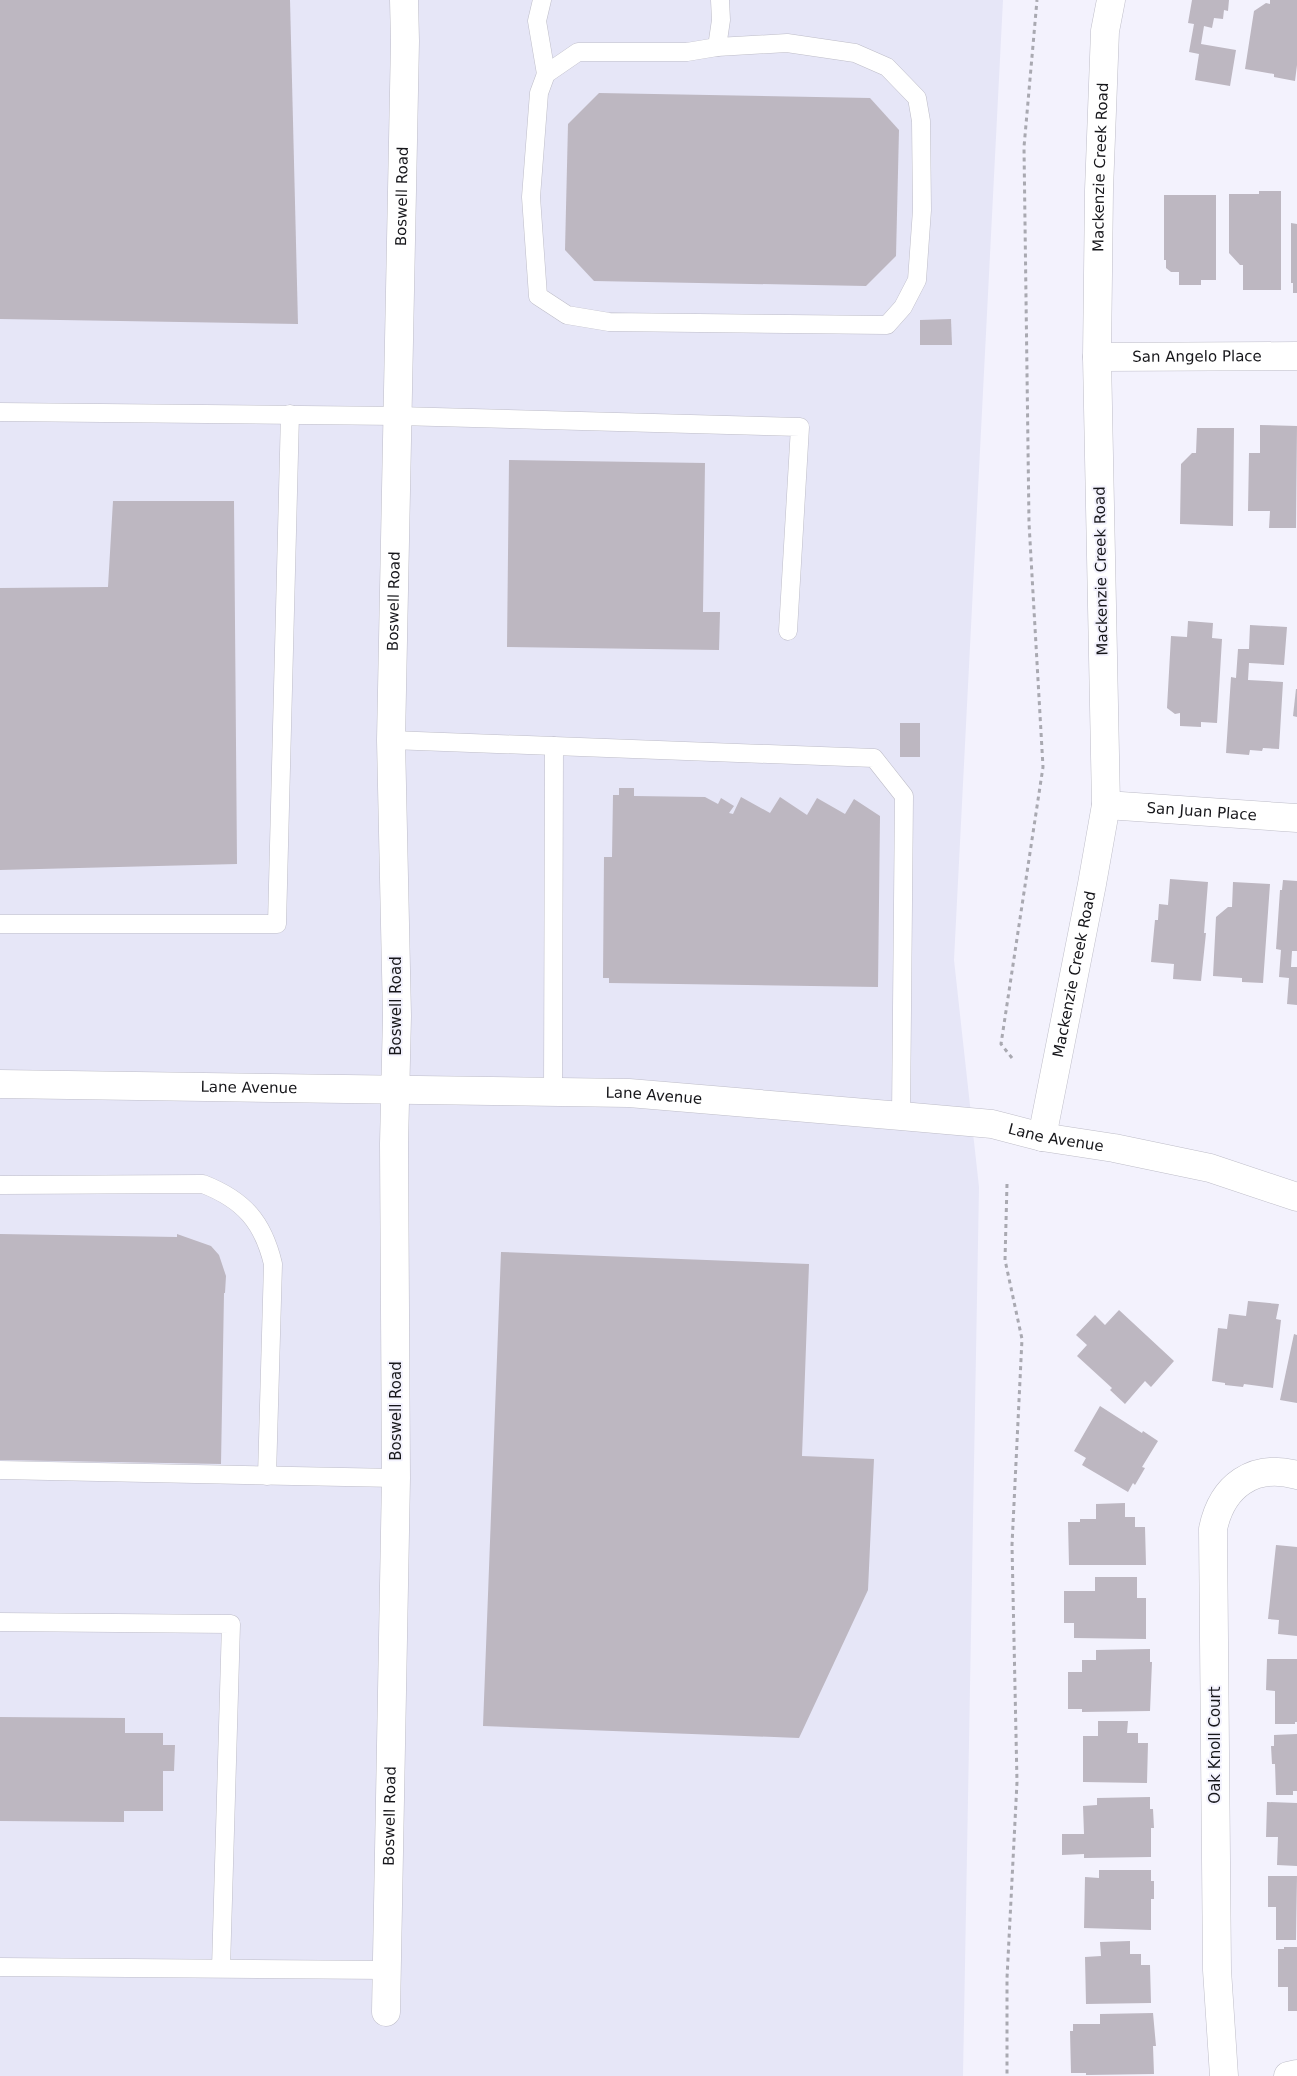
<svg xmlns="http://www.w3.org/2000/svg" width="1297" height="2076" viewBox="0 0 1297 2076" font-family="'DejaVu Sans',sans-serif">
  <style>
    .built { fill: #e6e6f7 }
    .building { fill: #bdb7c1 }
    .lines { fill: none; stroke-linecap: round; stroke-linejoin: round }
    .service-casing { stroke: #bebdc8; stroke-width: 19 }
    .minor-casing { stroke: #bebdc8; stroke-width: 29 }
    .tertiary-casing { stroke: #bebdc8; stroke-width: 29 }
    .secondary-casing { stroke: #bebdc8; stroke-width: 29 }
    .path { stroke: #a9a9b1; stroke-width: 3; stroke-dasharray: 4 4; stroke-linecap: butt }
    .service { stroke: #fff; stroke-width: 18 }
    .minor { stroke: #fff; stroke-width: 28 }
    .tertiary { stroke: #fff; stroke-width: 28 }
    .secondary { stroke: #fff; stroke-width: 28 }
    .labels { text-anchor: middle; dominant-baseline: central; stroke-width: 4; stroke-linejoin: round; paint-order: stroke }
    .street-label { font-size: 15px; fill: #16161a; stroke: #f3f2fd }
  </style>
  <rect width="100%" height="100%" fill="#f3f2fd"/>
  <path class="built" d="M0,0H1003L954,960L979,1187L963,2076H0Z"/>
  <g class="building">
    <path d="M0,0H290L298,324L0,319Z"/>
    <path d="M1192,0H1229L1228,11L1224,10L1223,19L1214,18L1212,28L1204,26L1201,44L1236,50L1230,86L1195,80L1199,54L1189,52L1194,24L1188,23Z"/>
    <path d="M1270,0H1297V65L1295,81L1274,77V74L1245,69L1254,11L1266,3L1270,4Z"/>
    <path d="M599,93L870,98L899,130L896,256L866,286L594,281L565,250L568,124Z"/>
    <path d="M1259,191H1281V290H1243V265H1240L1229,253V194H1259Z"/>
    <path d="M1164,195H1216V280H1201V285H1179V272H1171L1166,268V260H1164Z"/>
    <path d="M1291,223L1297,224V293H1293V283H1291Z"/>
    <path d="M951,319L952,345H920V320Z"/>
    <path d="M1260,425L1297,426L1296,528H1269L1270,511H1248L1249,453H1260Z"/>
    <path d="M1197,428H1234L1233,526L1180,524L1181,464L1192,453H1196Z"/>
    <path d="M509,460L705,463L703,612H720L719,650L507,647Z"/>
    <path d="M113,501H234L237,864L0,870V588L108,587Z"/>
    <path d="M1188,621L1213,623L1212,638L1222,639L1217,723L1201,722V727L1180,726V713L1175,714L1167,708L1171,636L1187,637Z"/>
    <path d="M1250,625L1287,627L1284,665L1249,663L1248,680L1283,682L1279,749L1263,748L1262,751L1250,750L1249,755L1226,753L1231,677L1236,678L1238,649H1249Z"/>
    <path d="M1296,689H1297V717L1293,716Z"/>
    <rect x="900" y="723" width="20" height="34"/>
    <path d="M619,788H634V796L705,797L718,804L721,798L734,806L729,813L733,814L741,797L770,813L780,797L807,815L817,798L845,814L854,799L880,816L878,987L609,983V978H603L604,857H612L613,795H619Z"/>
    <path d="M1170,879L1208,882L1204,933H1206L1201,981L1173,979L1174,964L1151,962L1155,920H1158L1159,904L1168,905Z"/>
    <path d="M1283,880L1297,881V951H1292L1291,967H1297V1005L1287,1004L1289,978L1279,977L1281,950L1276,949L1280,890H1282Z"/>
    <path d="M1233,882L1270,884L1263,983L1242,982V978L1213,976L1216,917L1228,907H1232Z"/>
    <path d="M0,1234L177,1237V1234L211,1246L219,1255L226,1276L225,1293H224L221,1464L0,1460Z"/>
    <path d="M501,1252L809,1264L802,1456L874,1459L868,1590L799,1738L483,1726Z"/>
    <path d="M1248,1301L1279,1304L1276,1319L1281,1320L1273,1388L1244,1384L1243,1387L1225,1385V1383L1212,1381L1218,1328L1227,1329L1229,1314L1246,1316Z"/>
    <path d="M1119,1310L1174,1361L1151,1387L1145,1381L1125,1404L1110,1390L1112,1388L1077,1356L1087,1345L1076,1335L1095,1315L1105,1325Z"/>
    <path d="M1294,1334L1297,1335V1403L1280,1400Z"/>
    <path d="M1100,1406L1142,1433L1143,1431L1158,1441L1142,1467L1145,1468L1135,1485L1133,1483L1128,1492L1082,1465L1086,1458L1074,1451Z"/>
    <path d="M1125,1503V1517H1135V1527H1145L1146,1565H1069L1068,1522H1080V1519H1096V1504Z"/>
    <path d="M1276,1545L1297,1547V1636L1278,1634L1279,1620L1268,1619Z"/>
    <path d="M1095,1577H1137V1598H1146V1639L1074,1638V1623H1064V1591H1095Z"/>
    <path d="M1150,1649V1662H1152L1150,1711L1082,1712V1709H1068V1672H1082V1660H1096V1650Z"/>
    <path d="M1267,1659H1297V1722H1295V1724H1275V1691L1266,1690Z"/>
    <path d="M0,1717L125,1718V1733H163V1745H175L174,1771H163V1811H124V1822L0,1821Z"/>
    <path d="M1098,1721H1128L1127,1733H1138V1743H1148L1147,1783L1083,1782V1736H1098Z"/>
    <path d="M1297,1734V1791H1293V1795H1276L1275,1764H1272L1271,1746H1274V1735Z"/>
    <path d="M1150,1797V1809H1153L1154,1828H1151V1857L1084,1858V1854L1062,1855V1834H1084L1083,1806L1097,1805V1798Z"/>
    <path d="M1267,1802L1297,1803V1866L1277,1865L1278,1837H1266Z"/>
    <path d="M1099,1870H1151V1881H1154V1899H1151V1930L1084,1928L1085,1877L1099,1878Z"/>
    <path d="M1268,1876H1297L1296,1940H1276V1907H1268Z"/>
    <path d="M1130,1941V1954H1141V1965H1150L1151,2003L1086,2004L1085,1957L1101,1956L1100,1942Z"/>
    <path d="M1284,1947H1297V2011H1288V1987H1278V1949H1284Z"/>
    <path d="M1153,2013L1156,2046H1153L1154,2074L1086,2075V2073H1071L1070,2031H1073V2024H1100V2014Z"/>
  </g>
  <g class="lines">
    <g class="service-casing">
      <g id="service">
        <path d="M542,0L537,21L546,74"/>
        <path d="M787,43L855,53L887,67L917,98L921,121L922,210L917,280L903,307L887,325L609,322L567,315L538,296L531,197L539,93L546,74L578,52H687L717,47Z"/>
        <path d="M717,47L721,20L720,0"/>
        <path d="M0,412L398,416L800,427L788,631"/>
        <path d="M391,740L874,758L904,796L901,1116"/>
        <path d="M0,924H277L290,414"/>
        <path d="M553,1092L554,746"/>
        <path d="M0,1185L203,1184C244,1200 263,1222 273,1264L267,1476"/>
        <path d="M0,1470L396,1478"/>
        <path d="M0,1622L231,1624L221,1968"/>
        <path d="M0,1967L387,1970"/>
      </g>
    </g>
    <g class="minor-casing">
      <g id="minor">
        <path id="s1" d="M1097,357L1297,356"/>
        <path id="s2" d="M1106,805L1297,818"/>
        <path d="M1224,2076L1217,1970L1213,1529C1222,1486 1253,1463 1297,1475"/>
        <path d="M1288,2076L1297,2074"/>
      </g>
    </g>
    <g class="tertiary-casing">
      <g id="tertiary">
        <path id="s3" d="M1042,1137L1092,884L1106,805L1097,357L1099,190L1105,31L1111,0"/>
        <path id="s4" d="M386,2012L396,1478L394,1144L397,1016L391,740L405,41L404,0"/>
      </g>
    </g>
    <g class="secondary-casing">
      <g id="secondary">
        <path id="s5" d="M0,1084L629,1093L901,1116L992,1124L1042,1137L1114,1148L1210,1168L1297,1197"/>
      </g>
    </g>
    <g class="path">
      <path d="M1012,1058L1001,1044L1043,767L1029,523L1024,147L1037,0"/>
      <path d="M1007,1184L1005,1260L1022,1339L1012,1545L1017,1782L1007,1978V2076"/>
    </g>
    <use href="#service" class="service"/>
    <use href="#minor" class="minor"/>
    <use href="#tertiary" class="tertiary"/>
    <use href="#secondary" class="secondary"/>
  </g>
  <g class="labels">
    <g class="street-label">
      <text stroke="none"><textPath href="#s3" startOffset="976">Mackenzie Creek Road</textPath></text>
      <text stroke="none"><textPath href="#s4" startOffset="1816">Boswell Road</textPath></text>
      <text stroke="none"><textPath href="#s1" startOffset="100">San Angelo Place</textPath></text>
      <text transform="translate(1101 571) rotate(-91)">Mackenzie Creek Road</text>
      <text stroke="none"><textPath href="#s4" startOffset="1411">Boswell Road</textPath></text>
      <text stroke="none"><textPath href="#s2" startOffset="96">San Juan Place</textPath></text>
      <text stroke="none"><textPath href="#s3" startOffset="166">Mackenzie Creek Road</textPath></text>
      <text transform="translate(396 1006) rotate(-90)">Boswell Road</text>
      <text stroke="none"><textPath href="#s5" startOffset="249">Lane Avenue</textPath></text>
      <text stroke="none"><textPath href="#s5" startOffset="654">Lane Avenue</textPath></text>
      <text stroke="none"><textPath href="#s5" startOffset="1059">Lane Avenue</textPath></text>
      <text transform="translate(396 1411) rotate(-90)">Boswell Road</text>
      <text transform="translate(1215 1745) rotate(-90)">Oak Knoll Court</text>
      <text stroke="none"><textPath href="#s4" startOffset="196">Boswell Road</textPath></text>
    </g>
  </g>
</svg>
